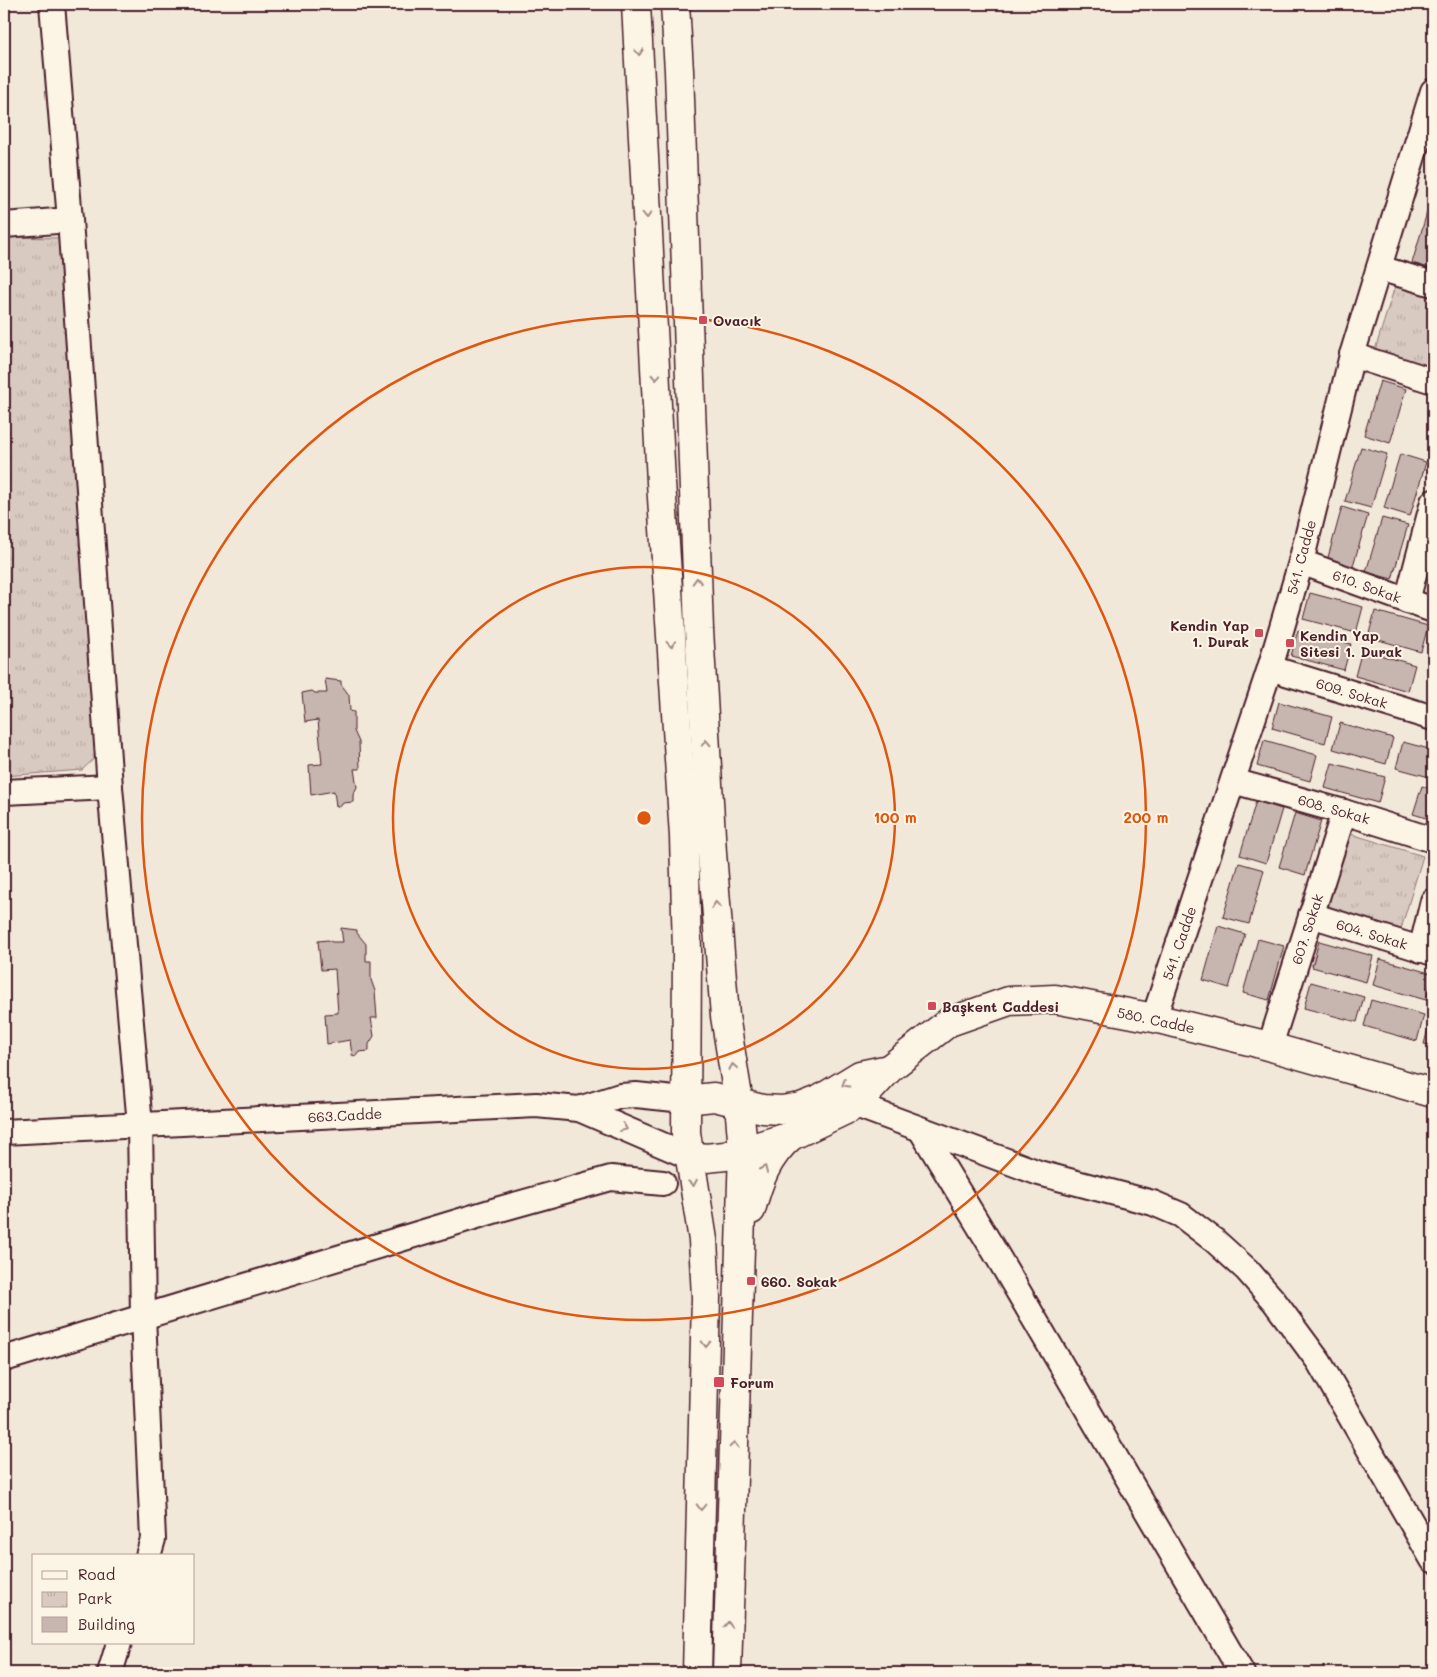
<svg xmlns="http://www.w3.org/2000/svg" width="1437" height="1677" viewBox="0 0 1437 1677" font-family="Mali,sans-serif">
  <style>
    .park { fill: url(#park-tufts); stroke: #917476 }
    .building { fill: #c7b6af; stroke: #4a1f2b }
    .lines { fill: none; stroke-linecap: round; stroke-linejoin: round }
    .minor-casing { stroke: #4a1f2b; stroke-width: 28 }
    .major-casing { stroke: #4a1f2b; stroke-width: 31 }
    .minor { stroke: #fcf5e5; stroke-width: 24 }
    .major { stroke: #fcf5e5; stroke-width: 28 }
    .oneway { stroke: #a38a88 }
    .ring { fill: none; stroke: #e0560e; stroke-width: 2.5 }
    .poi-dot { fill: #d1495b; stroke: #fcf5e5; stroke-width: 2 }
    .labels { text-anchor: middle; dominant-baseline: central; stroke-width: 4; stroke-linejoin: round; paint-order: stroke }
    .poi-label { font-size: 14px; font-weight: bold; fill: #4a1f2b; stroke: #fcf5e5; text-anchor: start }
    .street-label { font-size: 14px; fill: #4a1f2b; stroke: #fcf5e5 }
    .centre { fill: #e0560e; stroke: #fcf5e5; stroke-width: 2.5 }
    .ring-label { font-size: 15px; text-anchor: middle; font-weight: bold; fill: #e0560e; stroke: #fcf5e5; stroke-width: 4; stroke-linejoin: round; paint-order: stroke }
  </style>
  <defs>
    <pattern id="park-tufts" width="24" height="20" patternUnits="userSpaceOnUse" patternTransform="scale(1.25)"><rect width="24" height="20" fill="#d8cac0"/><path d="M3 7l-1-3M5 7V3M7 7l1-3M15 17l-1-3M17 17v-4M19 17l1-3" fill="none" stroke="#bbada5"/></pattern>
  </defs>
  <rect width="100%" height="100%" fill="#f1e8da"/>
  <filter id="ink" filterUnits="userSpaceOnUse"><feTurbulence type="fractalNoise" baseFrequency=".02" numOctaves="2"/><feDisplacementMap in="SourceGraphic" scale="10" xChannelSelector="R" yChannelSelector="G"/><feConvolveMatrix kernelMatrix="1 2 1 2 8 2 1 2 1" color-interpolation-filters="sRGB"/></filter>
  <g filter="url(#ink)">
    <g class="park">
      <path d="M4,237L59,238L98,755L82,770L4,776Z"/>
      <path d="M1395,286L1433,297V368L1375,350Z"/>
      <path d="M1351,834L1423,856L1401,929L1328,906Z"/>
    </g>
    <g class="building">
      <path d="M1428,209L1433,211V269L1412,263Z"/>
      <path d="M1380,381L1406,389L1390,443L1364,435Z"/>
      <path d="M1361,447L1387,454L1371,508L1345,501Z"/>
      <path d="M1400,454L1426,462L1410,516L1384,508Z"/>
      <path d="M1342,507L1368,515L1352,569L1327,561Z"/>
      <path d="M1382,518L1408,525L1392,579L1366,572Z"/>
      <path d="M1310,593L1363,607L1356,633L1303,619Z"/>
      <path d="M1375,611L1428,626L1421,652L1368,637Z"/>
      <path d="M1298,630L1351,644L1344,670L1291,656Z"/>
      <path d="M1433,641V657L1429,656Z"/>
      <path d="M1362,650L1415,665L1408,691L1355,676Z"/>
      <path d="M325,679L341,681V684L349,695L350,711L354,712V731L359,742L360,769H354L357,787L353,795V802L343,803L340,807L336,806L334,791L311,795L309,765L322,764L318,720L305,722L302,693L312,691L315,693H327Z"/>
      <path d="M1279,702L1332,717L1325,743L1272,728Z"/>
      <path d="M1340,723L1393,738L1386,764L1333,749Z"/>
      <path d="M1264,740L1317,755L1310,781L1257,766Z"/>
      <path d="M1403,742L1433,750V778L1396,768Z"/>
      <path d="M1332,763L1385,777L1378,803L1325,788Z"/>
      <path d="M1422,786L1433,790V820L1413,814Z"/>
      <path d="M1256,801L1282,809L1266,863L1240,855Z"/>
      <path d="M1295,813L1321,821L1305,875L1279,867Z"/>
      <path d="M1239,863L1264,870L1249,924L1223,917Z"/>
      <path d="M1218,926L1245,934L1229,988L1203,980Z"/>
      <path d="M341,928L357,930V933L366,944V961H371V980L375,991L377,1018H371L374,1036L369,1044V1051L359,1052L356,1056L352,1055L350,1040L327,1044L325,1014L338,1013L335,969L321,970L318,941L328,940L332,942H343Z"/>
      <path d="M1258,939L1284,946L1269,1000L1243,993Z"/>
      <path d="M1319,941L1373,956L1366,982L1312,967Z"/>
      <path d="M1380,959L1433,974L1426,1000L1373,985Z"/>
      <path d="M1311,982L1364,997L1357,1022L1304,1008Z"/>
      <path d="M1371,1000L1424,1015L1417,1041L1364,1026Z"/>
      <path d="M1431,1018H1433V1046L1424,1044Z"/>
    </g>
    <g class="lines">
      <g class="minor-casing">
        <g id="minor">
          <path d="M52,4L70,220L110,787L140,1125L143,1316L153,1539L148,1556"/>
          <path d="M4,225L70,220"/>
          <path d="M1379,268L1433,284"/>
          <path d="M1352,355L1433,381"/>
          <path d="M1301,562L1433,610"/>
          <path d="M1407,601L1433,502"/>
          <path d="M1270,668L1433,718"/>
          <path d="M1233,781L1344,812L1433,840"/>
          <path d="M4,792L110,787"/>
          <path d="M1311,915L1433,953"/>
          <path d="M1421,950L1433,901"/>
          <path d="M1154,1018L1270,668L1301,562L1352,355L1433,91"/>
          <path d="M1270,1046L1344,812"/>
          <path d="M856,1105L1039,1173L1153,1203L1181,1215L1215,1241L1247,1270L1274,1301L1319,1362L1433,1560"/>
          <path d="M579,1109L688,1156"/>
          <path d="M921,1130L998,1257L1242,1673"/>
          <path d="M4,1132L536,1105L579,1109L620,1096L636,1095L684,1100"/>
          <path d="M4,1359L500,1209L611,1178L663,1183"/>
          <path d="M110,1673L119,1643"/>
        </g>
      </g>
      <g class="major-casing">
        <g id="major">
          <path d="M636,4L661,482L684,836L687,951L686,1133L703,1240L706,1297L697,1673"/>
          <path d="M675,4L679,71L699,630L712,853L725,1016L739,1103L743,1150L727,1673"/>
          <path d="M684,1100L714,1097L763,1109L781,1110L801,1107L819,1100L860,1075L889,1069"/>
          <path d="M688,1156L706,1158L725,1156L791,1136L856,1105L890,1068L949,1022L1009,1001L1055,999L1154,1018L1257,1043L1433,1093"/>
          <path d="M751,1210C759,1180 767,1157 791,1136"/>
        </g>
      </g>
      <use href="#minor" class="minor"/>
      <use href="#major" class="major"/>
    </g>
    <defs><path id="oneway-chevron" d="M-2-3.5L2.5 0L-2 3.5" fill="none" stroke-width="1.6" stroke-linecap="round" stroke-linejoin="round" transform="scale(1.25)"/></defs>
    <g class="oneway">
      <use href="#oneway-chevron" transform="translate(639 52) rotate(87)"/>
      <use href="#oneway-chevron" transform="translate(647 215) rotate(87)"/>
      <use href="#oneway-chevron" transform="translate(656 377) rotate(87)"/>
      <use href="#oneway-chevron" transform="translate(697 581) rotate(-92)"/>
      <use href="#oneway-chevron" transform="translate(671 644) rotate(86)"/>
      <use href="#oneway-chevron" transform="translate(706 743) rotate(-93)"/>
      <use href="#oneway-chevron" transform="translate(716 905) rotate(-95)"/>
      <use href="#oneway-chevron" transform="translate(733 1067) rotate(-99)"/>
      <use href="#oneway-chevron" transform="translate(845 1084) rotate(149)"/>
      <use href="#oneway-chevron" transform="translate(624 1128) rotate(22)"/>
      <use href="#oneway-chevron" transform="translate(764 1169) rotate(-66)"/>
      <use href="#oneway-chevron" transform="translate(693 1183) rotate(80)"/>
      <use href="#oneway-chevron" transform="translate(706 1344) rotate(91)"/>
      <use href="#oneway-chevron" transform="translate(734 1445) rotate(-88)"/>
      <use href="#oneway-chevron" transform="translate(701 1507) rotate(92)"/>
      <use href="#oneway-chevron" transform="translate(728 1625) rotate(-89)"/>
    </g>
  </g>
  <g class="ring">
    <circle cx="644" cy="818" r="251"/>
    <circle cx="644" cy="818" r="502"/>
  </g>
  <g class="poi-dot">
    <rect x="698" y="315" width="10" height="10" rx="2.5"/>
    <rect x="1254" y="628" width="10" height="10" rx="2.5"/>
    <rect x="1285" y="638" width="10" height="10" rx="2.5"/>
    <rect x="927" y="1001" width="10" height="10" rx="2.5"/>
    <rect x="746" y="1276" width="10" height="10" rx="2.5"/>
    <rect x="713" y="1376" width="12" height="12" rx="2.5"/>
  </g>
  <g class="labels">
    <g class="poi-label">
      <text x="713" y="320">Ovacık</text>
      <text x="1249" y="625" text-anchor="end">Kendin Yap<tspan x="1249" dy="16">1. Durak</tspan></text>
      <text x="1300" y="635">Kendin Yap<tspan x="1300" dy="16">Sitesi 1. Durak</tspan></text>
      <text x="942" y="1006">Başkent Caddesi</text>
      <text x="761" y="1281">660. Sokak</text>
      <text x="730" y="1382">Forum</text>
    </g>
    <g class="street-label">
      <text transform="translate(1301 557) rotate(-75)">541. Cadde</text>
      <text transform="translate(1367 586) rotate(20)">610. Sokak</text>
      <text transform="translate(1352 693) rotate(17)">609. Sokak</text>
      <text transform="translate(1334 809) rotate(16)">608. Sokak</text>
      <text transform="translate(1307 929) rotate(-72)">607. Sokak</text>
      <text transform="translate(1372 934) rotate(17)">604. Sokak</text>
      <text transform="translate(1179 943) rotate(-71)">541. Cadde</text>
      <text transform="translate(1156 1020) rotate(12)">580. Cadde</text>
      <text transform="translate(345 1115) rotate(-3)">663.Cadde</text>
    </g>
  </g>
  <circle cx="644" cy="818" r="8" class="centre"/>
  <g class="ring-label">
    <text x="895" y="823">100 m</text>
    <text x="1146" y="823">200 m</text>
  </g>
  <rect width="1437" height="1677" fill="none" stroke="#fcf5e5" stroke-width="20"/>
  <rect x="10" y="10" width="1417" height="1657" fill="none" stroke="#4a1f2b" stroke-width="2" filter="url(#ink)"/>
  <rect x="32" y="1554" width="162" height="90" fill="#fcf5e5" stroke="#b59f9b"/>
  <rect x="42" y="1571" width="25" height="8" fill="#fcf5e5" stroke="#b59f9b"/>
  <text x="78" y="1580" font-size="15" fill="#4a1f2b">Road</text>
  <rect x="42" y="1592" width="25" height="15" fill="url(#park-tufts)" stroke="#b59f9b"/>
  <text x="78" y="1604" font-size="15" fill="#4a1f2b">Park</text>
  <rect x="42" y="1617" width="25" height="15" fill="#c7b6af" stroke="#b59f9b"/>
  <text x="78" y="1630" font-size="15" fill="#4a1f2b">Building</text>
</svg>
